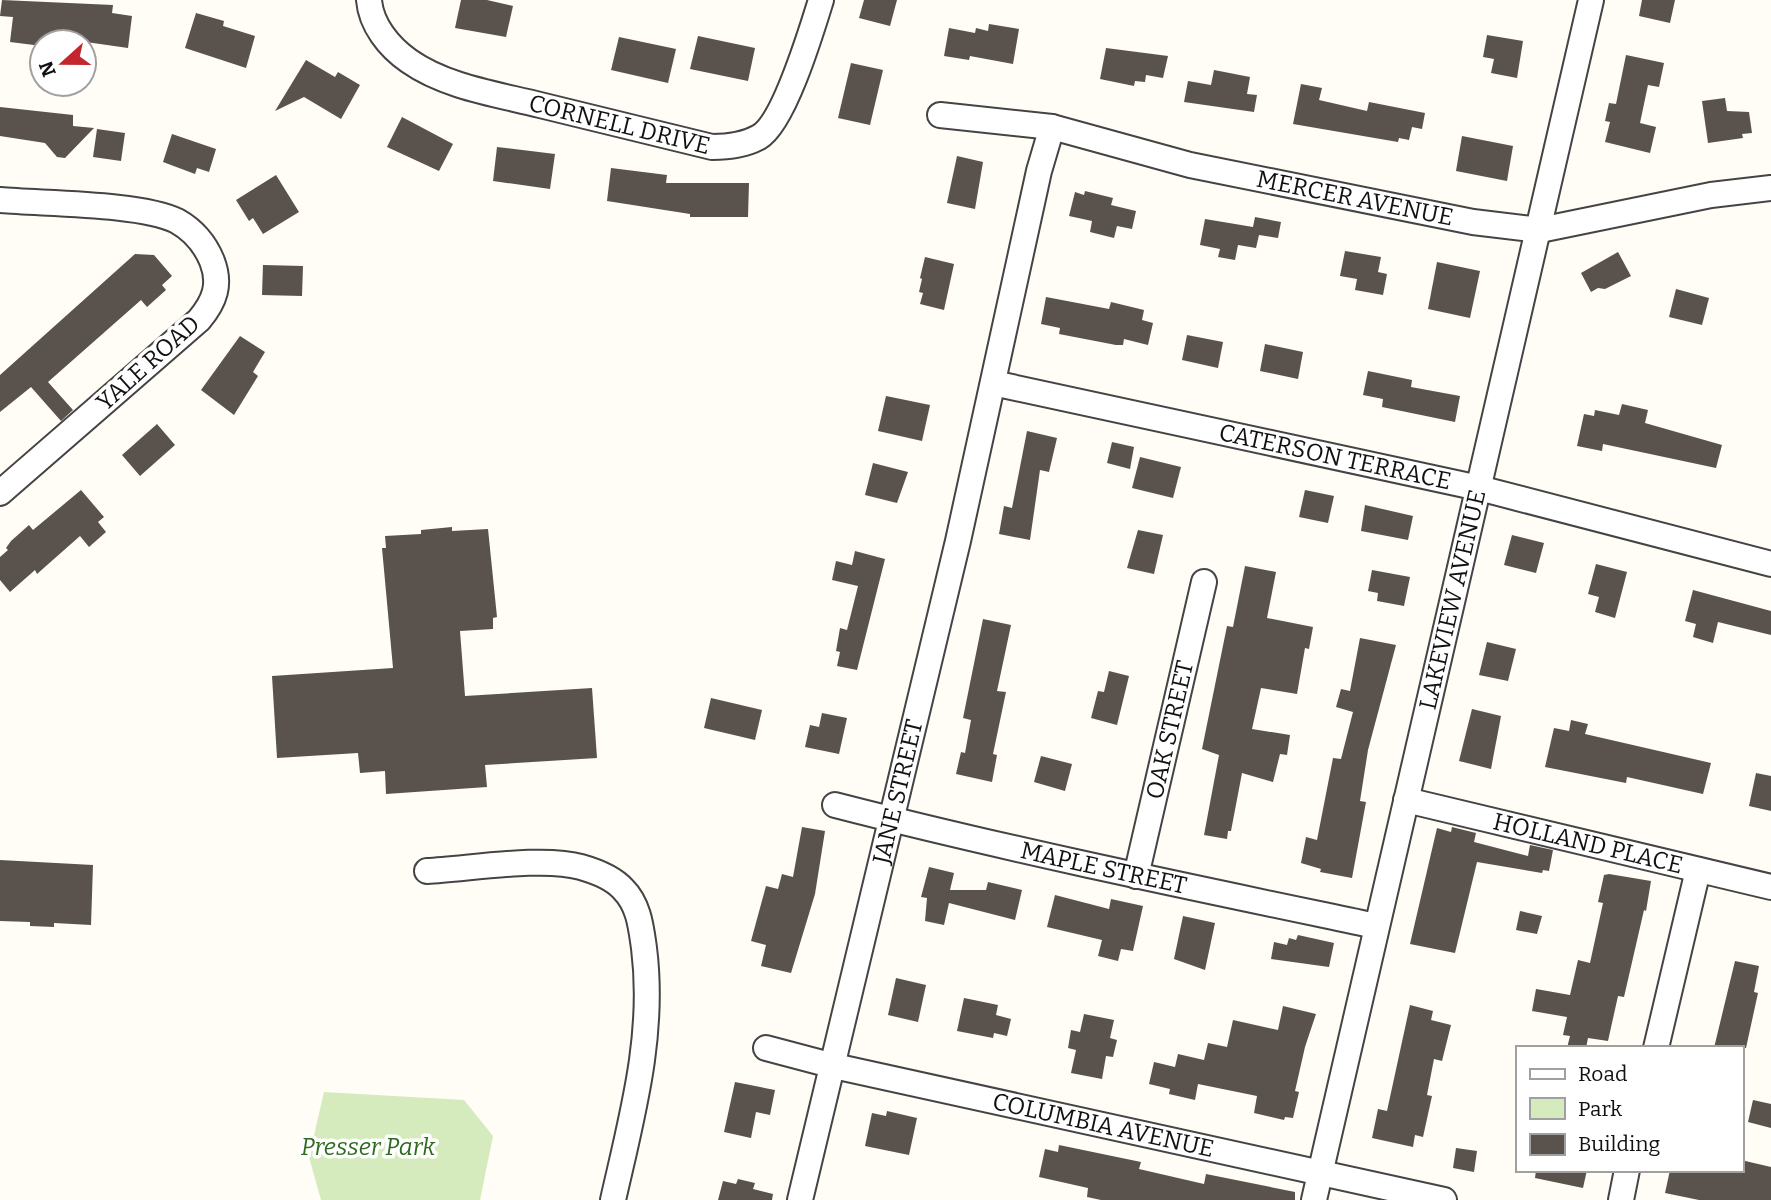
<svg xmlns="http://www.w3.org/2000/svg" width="1771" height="1200" viewBox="0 0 1771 1200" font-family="Bitter,serif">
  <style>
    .park { fill: #d5ebbd }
    .building { fill: #5a524d }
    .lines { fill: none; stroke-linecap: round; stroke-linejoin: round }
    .minor-casing { stroke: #444; stroke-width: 28 }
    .minor { stroke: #fff; stroke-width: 24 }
    .labels { text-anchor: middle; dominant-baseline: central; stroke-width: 7; stroke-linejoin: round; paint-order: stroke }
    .street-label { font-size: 24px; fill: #111; stroke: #fff }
    .park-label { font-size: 24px; font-style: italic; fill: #2f6b1f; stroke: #fff }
  </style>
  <rect width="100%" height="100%" fill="#fffdf5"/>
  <path class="park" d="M324,1092L464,1100L493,1136L480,1200H321L309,1157Z"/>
  <g class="building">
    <path d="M2,0L113,5L112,13L132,16L128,48L58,38V42H42V46L10,42L13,17L0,16Z"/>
    <path d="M461,0H487L513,6L506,37L455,28Z"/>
    <path d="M864,0H897L890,26L859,18Z"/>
    <path d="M1642,0H1675L1670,23L1639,16Z"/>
    <path d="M196,13L224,21L223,26L255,36L246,68L185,48Z"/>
    <path d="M989,24L1019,29L1013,64L970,56L969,60L944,56L949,28L975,33L976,28L988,31Z"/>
    <path d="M1487,35L1523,41L1517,78L1491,73L1494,59L1483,57Z"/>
    <path d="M698,36L755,48L748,81L690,69Z"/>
    <path d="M619,37L676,49L668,83L611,70Z"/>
    <path d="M1106,48L1168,56L1163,78L1146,75L1145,82L1135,81L1134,86L1100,79Z"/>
    <path d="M1626,55L1664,63L1659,87L1648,85L1640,123L1656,127L1650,153L1605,142L1610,122L1605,121L1609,103L1616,104Z"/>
    <path d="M306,60L335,77L338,72L360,85L341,119L304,97L275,111Z"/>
    <path d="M851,63L883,70L870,125L838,118Z"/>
    <path d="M1214,70L1250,77L1247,94L1257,95L1254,112L1184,102L1188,81L1211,85Z"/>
    <path d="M1301,84L1322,88L1319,100L1367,111L1369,102L1425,113L1422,129L1412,127L1409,140L1399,138L1398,142L1293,124Z"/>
    <path d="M1725,98L1727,111L1749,112L1752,133L1742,134L1743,138L1708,143L1702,101Z"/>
    <path d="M0,107L73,115V126L94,128L65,158L57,157L45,143L0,136Z"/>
    <path d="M402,117L453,144L439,171L387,147Z"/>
    <path d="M97,129L125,133L121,161L93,157Z"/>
    <path d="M172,134L216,149L209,172L197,168L195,174L163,162Z"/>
    <path d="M1462,136L1513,146L1507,181L1456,171Z"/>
    <path d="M497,147L555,154L550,189L493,181Z"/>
    <path d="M957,156L983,162L975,209L947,203Z"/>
    <path d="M611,168L667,175L666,183H749L748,217H690V214L607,201Z"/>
    <path d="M276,175L299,212L263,234L253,218L249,221L236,200Z"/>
    <path d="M1085,191L1113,198L1111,205L1136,211L1132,229L1117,226L1114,238L1090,232L1092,221L1069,216L1075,192L1084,195Z"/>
    <path d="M1255,217L1281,222L1278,238L1259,235L1256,248L1238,245L1235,260L1218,257L1220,249L1200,245L1205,219L1253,227Z"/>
    <path d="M1345,251L1381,257L1378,272L1387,274L1383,295L1355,290L1357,279L1340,276Z"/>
    <path d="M1618,252L1631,276L1605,289L1598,288L1591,292L1581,273Z"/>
    <path d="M135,254L154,255L172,276L162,285L166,290L147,307L141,300L48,382L73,410L61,421L31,387L0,412V375Z"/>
    <path d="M925,257L954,264L944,310L920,304L923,293L919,292L922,279L920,278Z"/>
    <path d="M1437,262L1480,271L1470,318L1428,309Z"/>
    <path d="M263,265L303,266L302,296L262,295Z"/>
    <path d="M1676,289L1709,298L1702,325L1669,317Z"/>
    <path d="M1046,297L1109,309L1111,302L1144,310L1142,320L1153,323L1148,345L1124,339L1123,345H1116L1059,334L1060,328L1041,324Z"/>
    <path d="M1187,335L1223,342L1218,368L1182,360Z"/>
    <path d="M240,336L265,352L253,372L258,376L234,415L201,390Z"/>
    <path d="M1265,344L1303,352L1298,379L1260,371Z"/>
    <path d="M1368,371L1412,380L1411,387L1460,396L1455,422L1382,407L1383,399L1363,395Z"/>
    <path d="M886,396L930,405L922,441L878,431Z"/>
    <path d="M1622,404L1648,410L1645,423L1722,445L1716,468L1603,444L1602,451L1577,446L1584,414L1594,416L1595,410L1619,415Z"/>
    <path d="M157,424L175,445L140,476L122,455Z"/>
    <path d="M1027,431L1057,438L1049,472L1040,470L1030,540L999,534L1004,506L1012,508Z"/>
    <path d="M1112,442L1134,447L1130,469L1107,463Z"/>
    <path d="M1140,457L1181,467L1173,498L1132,488Z"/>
    <path d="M873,463L908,472L897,503L865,495Z"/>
    <path d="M81,490L104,517L98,522L106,532L89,547L80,536L37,574L35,570L10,592L0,580V557L8,550L6,548L11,541L29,525L33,530Z"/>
    <path d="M1305,490L1334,496L1328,523L1299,517Z"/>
    <path d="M1365,505L1413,516L1408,540L1361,531Z"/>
    <path d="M452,527V531L488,529L497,617L493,618V629L460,631L465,696L592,688L597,758L485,765L487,787L386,794L385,771L360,773L358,753L277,758L272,676L393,668L382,548H386L385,536L421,534V530Z"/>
    <path d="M1138,530L1163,535L1154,574L1127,568Z"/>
    <path d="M1512,535L1544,543L1536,573L1504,565Z"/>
    <path d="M855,551L885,559L857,670L837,666L840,652L836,651L840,628L847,630L858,586L832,580L836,561L852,565Z"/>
    <path d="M1596,564L1627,572L1615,618L1595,612L1599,597L1588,594Z"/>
    <path d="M1245,566L1276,572L1267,618L1313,627L1309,649L1305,648L1297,694L1261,688L1252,729L1290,735L1287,755L1280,754L1273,782L1242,773L1231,831H1228L1227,839L1204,835L1219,755L1202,749L1227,626L1233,627Z"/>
    <path d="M1372,570L1410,577L1404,606L1377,601L1378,593L1368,591Z"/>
    <path d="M1693,590L1771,611V635L1718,622L1713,643L1693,637L1696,624L1685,621Z"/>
    <path d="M983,619L1011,625L997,691L1006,692L993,754L997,755L992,782L956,774L961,752L965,753L971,720L963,718Z"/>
    <path d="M1360,638L1396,645L1368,750L1360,801L1366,802L1352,878L1320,872L1321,869L1301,863L1306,837L1317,840L1333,758L1341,759L1353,712L1336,707L1341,689L1350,691Z"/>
    <path d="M1487,642L1516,649L1508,681L1479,675Z"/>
    <path d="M1109,671L1129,676L1117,725L1091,718L1098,691L1104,692Z"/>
    <path d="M711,698L762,710L755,740L704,728Z"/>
    <path d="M1472,709L1501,716L1491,769L1459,761Z"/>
    <path d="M822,713L847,718L839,754L805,747L810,725L819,727Z"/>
    <path d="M1571,720L1588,724L1585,734L1711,763L1703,794L1627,777L1626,783L1545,767L1554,728L1569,731Z"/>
    <path d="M1041,756L1072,764L1065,791L1034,782Z"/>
    <path d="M1756,773L1771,776V811L1749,806Z"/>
    <path d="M802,827L825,831L815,894L791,973L761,966L766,945L751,941L766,886L778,889L782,874L793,877Z"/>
    <path d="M1452,827L1476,833L1474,842L1528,856L1530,845L1553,850L1549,871L1543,870L1542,873L1477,862L1455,953L1410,944L1437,828L1451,832Z"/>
    <path d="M0,860L93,865L91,925L54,923V927L30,926V922L0,921Z"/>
    <path d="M929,867L954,873L950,890H986L988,882L1022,890L1015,920L949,903L944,925L925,921L927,898L921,897Z"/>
    <path d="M1609,874L1651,881L1646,911L1644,910L1624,997L1618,996L1608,1041L1588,1038L1586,1048H1567L1570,1036L1563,1035L1567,1017L1532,1011L1536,989L1570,995L1578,960L1590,963L1603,903L1598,902L1604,875Z"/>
    <path d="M1055,895L1109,909L1111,899L1143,906L1133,951L1121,949L1118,961L1098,956L1102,940L1047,927Z"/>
    <path d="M1520,911L1542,916L1537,934L1516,930Z"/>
    <path d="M1183,916L1215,923L1205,970L1174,959Z"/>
    <path d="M1298,935L1334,943L1329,967L1271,959L1274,942L1287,945L1289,938L1296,940Z"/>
    <path d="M1735,961L1759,966L1754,992L1758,993L1746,1048H1714Z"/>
    <path d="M896,978L926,985L918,1022L888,1015Z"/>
    <path d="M964,998L998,1005L996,1015L1011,1019L1007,1036L994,1033L993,1038L957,1031Z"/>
    <path d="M1410,1005L1433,1011L1431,1020L1451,1025L1442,1061L1434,1059L1427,1095L1432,1096L1423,1137L1415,1135L1413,1147L1372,1138L1378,1109L1387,1111Z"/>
    <path d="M1283,1006L1316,1014L1305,1047L1295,1091L1299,1092L1293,1118L1285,1117L1284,1120L1254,1113L1257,1096L1198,1084L1195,1100L1169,1094L1170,1089L1149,1084L1154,1062L1175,1067L1178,1054L1204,1060L1208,1043L1227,1047L1233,1020L1278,1030Z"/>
    <path d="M1084,1014L1114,1020L1110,1038L1117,1040L1113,1057L1106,1056L1102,1079L1071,1073L1076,1050L1068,1048L1071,1030L1080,1032Z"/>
    <path d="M735,1082L775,1090L770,1115L756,1112L751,1138L724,1132Z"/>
    <path d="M1753,1100L1771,1104V1128L1748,1122Z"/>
    <path d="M887,1111L917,1118L909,1155L865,1146L872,1113L886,1116Z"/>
    <path d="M1059,1145L1141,1162L1139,1169L1204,1184L1206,1174L1295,1192V1200H1101L1087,1197L1088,1188L1039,1177L1045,1149L1058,1152Z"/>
    <path d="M1456,1148L1477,1151L1474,1172L1453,1168Z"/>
    <path d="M1741,1160L1771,1167V1200H1699L1665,1193L1670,1170H1741Z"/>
    <path d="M1536,1170H1587L1583,1188L1535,1178Z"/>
    <path d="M738,1179L755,1183L753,1189L773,1194L772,1200H718L723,1181L736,1184Z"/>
  </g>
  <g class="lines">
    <g class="minor-casing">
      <g id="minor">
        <path id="s1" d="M369,0C371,25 389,47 409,61C446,87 496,94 540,105C597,119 655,133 712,147C728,147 745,145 759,137C784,123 812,29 821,0"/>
        <path id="s2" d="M940,115L1052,127L1190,165L1473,222L1540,230L1711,195L1771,188"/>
        <path d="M0,200C43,204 141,203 177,221C193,230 205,244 212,261C221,284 215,301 199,320L0,493"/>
        <path id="s3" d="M993,383L1479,488L1771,564"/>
        <path id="s4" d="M1406,800L1771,887"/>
        <path id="s5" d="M835,805C1014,851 1195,888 1376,926"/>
        <path d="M427,871C468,869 543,856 581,867C595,871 613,878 623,889C639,905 641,927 644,948C655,1035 632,1116 613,1200"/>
        <path id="s6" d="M1136,876L1204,582"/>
        <path id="s7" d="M766,1048L834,1066L1444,1200"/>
        <path d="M1656,1048L1698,870"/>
        <path id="s8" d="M800,1200L958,541L1039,171L1052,127"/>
        <path id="s9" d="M1314,1200L1591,0"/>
        <path d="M1621,1200L1627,1170"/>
      </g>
    </g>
    <use href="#minor" class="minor"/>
  </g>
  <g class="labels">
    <g class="street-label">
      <text stroke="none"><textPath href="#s1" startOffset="296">CORNELL DRIVE</textPath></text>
      <text stroke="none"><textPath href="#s2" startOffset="424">MERCER AVENUE</textPath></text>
      <text transform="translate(148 363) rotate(-42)">YALE ROAD</text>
      <text stroke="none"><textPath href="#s3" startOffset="350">CATERSON TERRACE</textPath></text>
      <text stroke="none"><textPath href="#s9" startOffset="616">LAKEVIEW AVENUE</textPath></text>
      <text stroke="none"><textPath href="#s6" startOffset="150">OAK STREET</textPath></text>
      <text stroke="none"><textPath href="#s8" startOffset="420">JANE STREET</textPath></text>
      <text stroke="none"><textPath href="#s4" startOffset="187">HOLLAND PLACE</textPath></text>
      <text stroke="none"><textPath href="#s5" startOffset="276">MAPLE STREET</textPath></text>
      <text stroke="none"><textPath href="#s7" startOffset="346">COLUMBIA AVENUE</textPath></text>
    </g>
    <g class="park-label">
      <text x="368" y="1147">Presser Park</text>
    </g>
  </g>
  <rect x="1516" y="1046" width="228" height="126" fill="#ffffff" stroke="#a0a0a0" stroke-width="2"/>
  <rect x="1530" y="1069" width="35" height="10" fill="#ffffff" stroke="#a0a0a0" stroke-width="2"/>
  <text x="1578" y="1081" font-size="21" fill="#111111">Road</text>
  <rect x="1530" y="1098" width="35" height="21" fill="#d5ebbd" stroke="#a0a0a0" stroke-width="2"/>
  <text x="1578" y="1116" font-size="21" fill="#111111">Park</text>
  <rect x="1530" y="1134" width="35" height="21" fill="#5a524d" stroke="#a0a0a0" stroke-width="2"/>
  <text x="1578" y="1151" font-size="21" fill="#111111">Building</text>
  <g transform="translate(63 63) rotate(249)"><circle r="33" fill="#ffffff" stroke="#a0a0a0" stroke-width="2"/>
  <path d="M0-5L12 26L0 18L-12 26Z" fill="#c4262e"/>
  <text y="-10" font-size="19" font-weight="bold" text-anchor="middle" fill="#111111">N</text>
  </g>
</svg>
